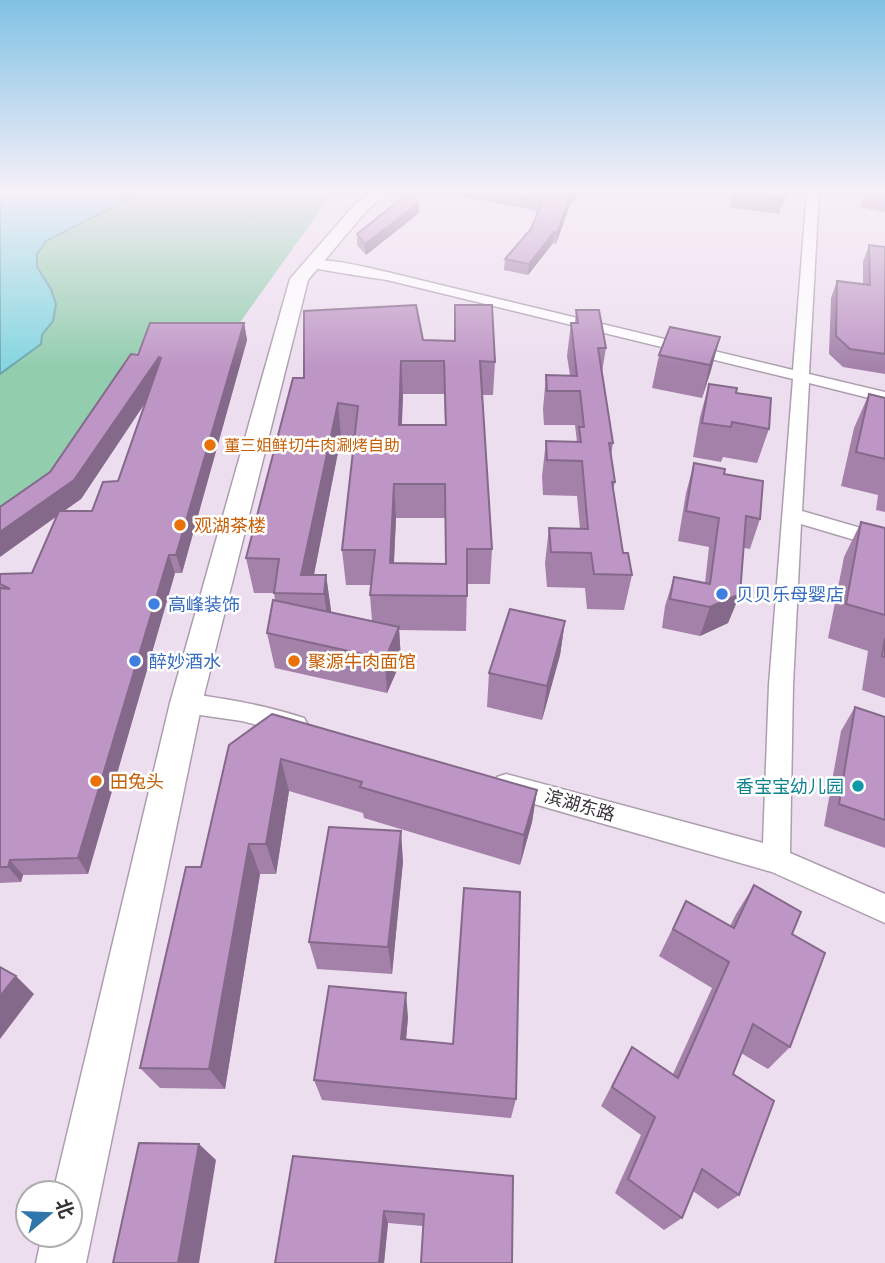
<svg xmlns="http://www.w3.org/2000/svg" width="885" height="1263" viewBox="0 0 885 1263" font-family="Mulish,'Noto Sans SC',sans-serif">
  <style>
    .green { fill: #92cdae }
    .water { fill: #84d6df; stroke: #6da4ad; stroke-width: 2 }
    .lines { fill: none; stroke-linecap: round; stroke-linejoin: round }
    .minor-casing { stroke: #ad9eaf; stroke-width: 3 }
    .tertiary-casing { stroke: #ad9eaf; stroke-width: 3 }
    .minor { fill: #fff; fill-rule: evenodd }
    .tertiary { fill: #fff; fill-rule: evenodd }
    .wall { fill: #a381a9; fill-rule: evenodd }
    .shaded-wall { fill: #85698a }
    .building { fill: #be96c5; stroke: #85698a; stroke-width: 2; fill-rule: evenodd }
    .food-dot { fill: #e8710a; stroke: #fff; stroke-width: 2.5 }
    .shop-dot { fill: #3f7fe0; stroke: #fff; stroke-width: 2.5 }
    .culture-dot { fill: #0f9aa8; stroke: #fff; stroke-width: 2.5 }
    .labels { text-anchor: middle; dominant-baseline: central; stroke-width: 5; stroke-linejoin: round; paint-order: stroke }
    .far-food-label { font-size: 16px; fill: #c56008; stroke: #fff; text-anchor: start }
    .food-label { font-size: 18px; fill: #c56008; stroke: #fff; text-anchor: start }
    .shop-label { font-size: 18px; fill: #366cbe; stroke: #fff; text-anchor: start }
    .culture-label { font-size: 18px; fill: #0d838f; stroke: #fff; text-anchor: end }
    .street-label { font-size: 18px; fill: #363037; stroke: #fff }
  </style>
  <rect width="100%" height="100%" fill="#eddeef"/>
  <path class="green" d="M0,191H334L233,332L145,341L52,483L0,521Z"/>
  <path class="water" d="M0,191H138L109,209L46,241L37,254V267L51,289L56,304L53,321L42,335L41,344L0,374Z"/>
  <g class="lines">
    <g class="minor-casing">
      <g id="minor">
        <path d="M807,191H819L809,374L885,392V402L809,383L802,511L885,535V549L801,524L793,685L790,853L885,894V923L772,872L506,796L497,793L493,785L497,777L506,774L763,843L769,685L793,379L387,280C374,278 306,268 302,265C317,253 368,268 387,272L793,370Z"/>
        <path d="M186,693C226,699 265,705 304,718L308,725L304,732L295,735L242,721L186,713L177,710L174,703L177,696Z"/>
      </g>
    </g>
    <g class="tertiary-casing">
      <path id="tertiary" d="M373,191H391L367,210L308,280L202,703L86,1263H36L42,1235H70V1193H53L170,703L290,279L355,204Z"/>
    </g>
    <use href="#minor" class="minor"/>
    <use href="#tertiary" class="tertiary"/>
  </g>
  <g class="wall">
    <path d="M443,191H582L570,204L556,244L553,243L528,275L504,270L505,259L531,229L538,211L443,193Z"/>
    <path d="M733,191H787L779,214L729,207Z"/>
    <path d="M866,191H885V212L860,207Z"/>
    <path d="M419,213L366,255L357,245V234Z"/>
    <path d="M869,245L885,247V374L843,367L829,354L831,298L837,281L863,284V262Z"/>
    <path d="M576,310L606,348L602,372L613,443L611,456L615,482L613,490L623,553L632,575L624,610L587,609L585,588L547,587L545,563L549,528L580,529L577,496L543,495L542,476L546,441L577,442L575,425H544L543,409L546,375H570L567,356L571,323H575Z"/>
    <path d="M244,323L247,340L182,573H175L88,874L23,875L21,882L0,883V574L32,573L57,516L50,472L138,355ZM146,402L118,481L92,511H63L81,499Z"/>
    <path d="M720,337L711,370L702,398L652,388L659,355Z"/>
    <path d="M423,340L495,362L493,395H482L492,549L490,584H467L466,631L399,630L401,661L387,693L275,668L267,633L275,601L274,593H254L246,558L304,378ZM403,394H444L445,425H402ZM341,437L354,439L342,550L346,585H371L370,595L372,621L331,612L326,575H314ZM396,518H445L446,564L394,563Z"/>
    <path d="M709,384L736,393L769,429L757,463L723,457L721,462L693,457L700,417Z"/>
    <path d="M869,394L885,398V512L876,510L878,495L841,486L854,428Z"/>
    <path d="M694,463L724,474L760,519L750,549L744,548L740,594L728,623L700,636L662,628L665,606L674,577L705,583L709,547L678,541L686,493Z"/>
    <path d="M861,522L885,528V698L862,690L868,651L828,638L844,557Z"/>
    <path d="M565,621L560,655L542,720L487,707L489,673Z"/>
    <path d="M855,707L885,717V848L824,826L841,731Z"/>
    <path d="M229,745L537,790L532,822L520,865L364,818L363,813L289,791L276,874H260L225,1089L160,1088L140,1068L201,867Z"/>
    <path d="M403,861L392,974L317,969L309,942Z"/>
    <path d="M754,885L792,934L790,1047L768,1069L741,1053L733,1074L739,1195L718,1209L693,1191L682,1218L664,1230L615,1193L641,1135L601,1106L632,1047L673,1074L712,988L659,956L686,901L730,926L736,914Z"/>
    <path d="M408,1017L406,1040L516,1099L511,1118L322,1100L314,1080Z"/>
    <path d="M293,1156L513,1176L423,1226L388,1223L384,1263H275Z"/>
  </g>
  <g class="shaded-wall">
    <path d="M574,191H582L570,204L556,244L557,233L571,194Z"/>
    <path d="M786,191H787L779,214L783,200Z"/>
    <path d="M419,203V213L366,255L365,244Z"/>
    <path d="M554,232L553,243L528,275L529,264Z"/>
    <path d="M244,323L247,340L182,573L176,555Z"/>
    <path d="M720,337L711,370L702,398L710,365Z"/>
    <path d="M159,357L164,374L81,499L0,557V532Z"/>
    <path d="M401,361L403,394L400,459L399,425Z"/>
    <path d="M338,403L341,437L310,594L301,575Z"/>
    <path d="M394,484L396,518L392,598L390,563Z"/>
    <path d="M169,555L175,573L88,874L78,858Z"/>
    <path d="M326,575L331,610L329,629L324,594Z"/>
    <path d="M740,594L728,623L700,636L710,607Z"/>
    <path d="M565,621L560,655L542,720L547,686Z"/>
    <path d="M399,627L401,661L387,693L385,659Z"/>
    <path d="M281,759L289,791L276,874L266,844Z"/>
    <path d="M537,790L532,822L520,865L524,835Z"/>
    <path d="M401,831L403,861L392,974L388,947Z"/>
    <path d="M249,844L260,874L225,1089L209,1069Z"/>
    <path d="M10,860L23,875L21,882L8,867Z"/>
    <path d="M16,976L34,994L0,1039V996Z"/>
    <path d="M406,993L408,1017L404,1062L401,1039Z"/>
    <path d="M199,1144L216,1160L199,1263H178Z"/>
    <path d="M384,1211L388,1223L384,1263H379Z"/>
  </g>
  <g class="building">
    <path d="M487,191H574L571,194L557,233L554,232L529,264L505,259L531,229L542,201Z"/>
    <path d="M733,191H786L783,200L732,192Z"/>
    <path d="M410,192L419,203L365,244L357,234Z"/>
    <path d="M869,245L885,247V354L850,349L836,336L837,281L870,285Z"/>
    <path d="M416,305L423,340L455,341V305H492L495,362L480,361L492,549H467V596L370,595L375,550H342L358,406L338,403L301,575H326L324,594L274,593L279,559L246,558L293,378H304V311ZM401,361H444L446,425H399ZM394,484H445L446,564L390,563Z"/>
    <path d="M576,310H599L606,348H598L613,443H609L615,482H612L623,553H628L632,575L594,574L591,553L551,552L549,528L588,529L582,461L547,460L546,441L581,442L579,427H584L580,391H547L546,375L577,376L571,323H578Z"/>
    <path d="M150,323H244L176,555H169L78,858L10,860L8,867H0V588L10,589L0,584V574L32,573L59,511H92L103,482L118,481L161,358L159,357L74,480L0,532V507L50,472L131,354L138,355Z"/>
    <path d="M670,327L720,337L710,365L659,355Z"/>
    <path d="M709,384L737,388L736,393L771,398L769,429L732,422L731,427L702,423Z"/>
    <path d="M869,394L885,398V459L856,452Z"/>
    <path d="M694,463L725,469L724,474L763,481L760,519L746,516L740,594L710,607L670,599L674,577L710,584L719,518L686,511Z"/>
    <path d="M861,522L885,528V615L846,604Z"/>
    <path d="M273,600L399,627L385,659L267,633Z"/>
    <path d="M510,609L565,621L547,686L489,673Z"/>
    <path d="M885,638V657L882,656Z"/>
    <path d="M855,707L885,717V820L839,804Z"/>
    <path d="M272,714L537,790L524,835L360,787L362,782L281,759L266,844H249L209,1069L140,1068L186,867H201L229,745Z"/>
    <path d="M329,827L401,831L388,947L309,942Z"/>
    <path d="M754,885L801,912L792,934L825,953L790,1047L753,1024L733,1074L774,1101L739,1195L702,1169L682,1218L628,1179L655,1117L612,1087L632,1047L678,1078L729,962L673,929L686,901L734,928Z"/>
    <path d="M464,888L520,892L516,1099L314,1080L329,986L406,993L401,1039L453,1044Z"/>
    <path d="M0,967L16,976L0,996Z"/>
    <path d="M139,1143L199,1144L178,1263H113Z"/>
    <path d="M293,1156L513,1176L512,1263H421L424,1214L384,1211L379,1263H275Z"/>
  </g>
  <linearGradient id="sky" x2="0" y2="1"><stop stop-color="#80c2e4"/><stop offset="0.52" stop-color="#f7f0f8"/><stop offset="1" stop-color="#f7f0f8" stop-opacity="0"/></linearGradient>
  <rect width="885" height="368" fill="url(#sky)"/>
  <g class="food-dot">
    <circle cx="210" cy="445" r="7"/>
    <circle cx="180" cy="525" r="7"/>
    <circle cx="294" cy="661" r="7"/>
    <circle cx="96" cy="781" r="7"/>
  </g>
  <g class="shop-dot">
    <circle cx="722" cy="594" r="7"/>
    <circle cx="154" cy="604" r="7"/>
    <circle cx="135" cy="661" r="7"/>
  </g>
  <circle class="culture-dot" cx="858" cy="786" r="7"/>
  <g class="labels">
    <g class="far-food-label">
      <text x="224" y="445">董三姐鲜切牛肉涮烤自助</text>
    </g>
    <g class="food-label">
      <text x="194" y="525">观湖茶楼</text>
      <text x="308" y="661">聚源牛肉面馆</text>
      <text x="110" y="781">田兔头</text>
    </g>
    <g class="shop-label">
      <text x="736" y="594">贝贝乐母婴店</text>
      <text x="168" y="604">高峰装饰</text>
      <text x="149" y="661">醉妙酒水</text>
    </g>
    <g class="culture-label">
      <text x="844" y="786">香宝宝幼儿园</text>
    </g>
    <g class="street-label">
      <text transform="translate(580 805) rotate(16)">滨湖东路</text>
    </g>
  </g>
  <g transform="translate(49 1214) rotate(71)"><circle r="33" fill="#ffffff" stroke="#afacaf" stroke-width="2"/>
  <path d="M0-5L12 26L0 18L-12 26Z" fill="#2f76ab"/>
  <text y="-10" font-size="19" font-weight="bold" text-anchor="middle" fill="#363037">北</text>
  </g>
</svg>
